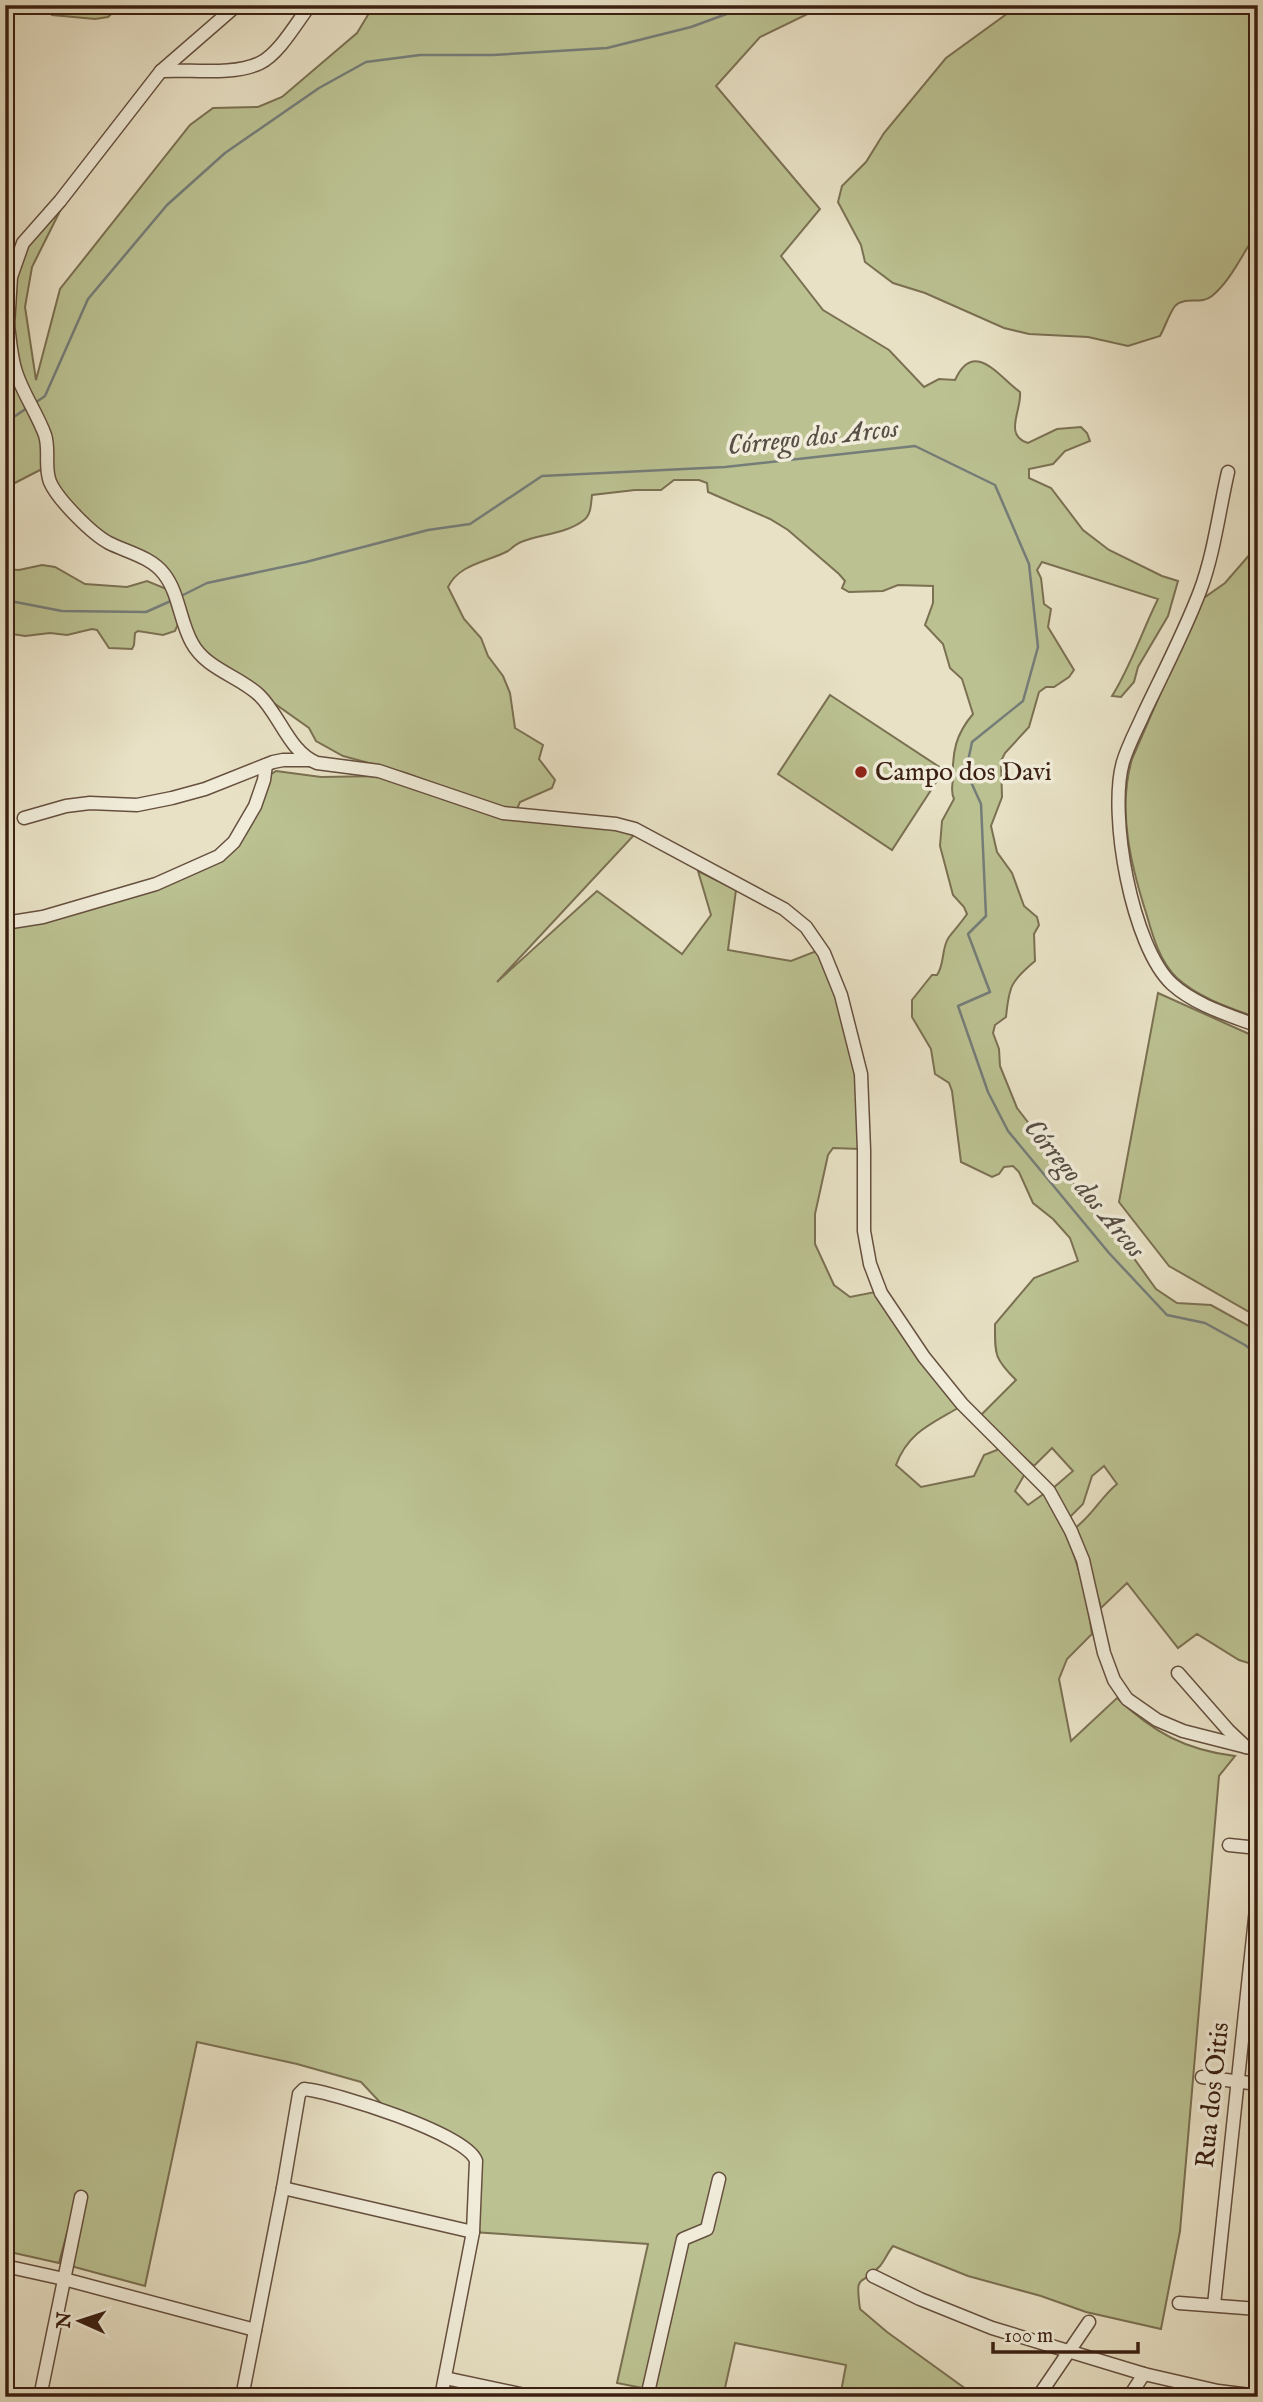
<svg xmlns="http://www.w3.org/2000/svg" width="1263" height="2402" viewBox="0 0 1263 2402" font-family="'IM FELL English',serif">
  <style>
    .green { fill: #bbc191; stroke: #7b7052; stroke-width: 2 }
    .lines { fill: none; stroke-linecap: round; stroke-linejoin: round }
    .stream { stroke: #757d79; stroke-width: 2.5 }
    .street-casing { stroke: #66503f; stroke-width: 15 }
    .street { stroke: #f0ecd9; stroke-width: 12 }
    .poi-dot { fill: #8f2418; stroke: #f0ecd9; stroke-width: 2.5 }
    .labels { text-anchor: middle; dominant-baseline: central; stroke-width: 7; stroke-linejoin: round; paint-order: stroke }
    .poi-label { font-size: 26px; fill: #3b2012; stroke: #f0ecd9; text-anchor: start }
    .street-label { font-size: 26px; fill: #3b2012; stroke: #f0ecd9 }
    .water-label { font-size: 28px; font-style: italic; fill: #584e46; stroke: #f0ecd9 }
  </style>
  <rect width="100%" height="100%" fill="#e8e1c5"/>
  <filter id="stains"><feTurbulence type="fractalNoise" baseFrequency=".00286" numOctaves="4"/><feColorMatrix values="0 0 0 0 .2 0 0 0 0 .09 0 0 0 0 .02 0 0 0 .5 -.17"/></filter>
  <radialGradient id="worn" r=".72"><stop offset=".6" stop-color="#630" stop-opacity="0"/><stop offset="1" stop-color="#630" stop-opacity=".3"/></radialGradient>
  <g class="green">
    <path d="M42,5H121L108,17L95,19L52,15Z"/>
    <path d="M374,5H826L760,37L716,86L820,209L781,256L823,310L889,350L924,387L939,379L955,380C974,338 999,377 1020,392C1022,410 1003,435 1028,443L1057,429L1081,427L1087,433L1090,441L1065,451L1053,464L1029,469V478L1051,488L1083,530L1109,550L1162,576L1178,581L1168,616L1138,667L1134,682L1121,697L1112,696C1131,666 1142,631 1158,599L1042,562L1037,570L1041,578L1044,604L1051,609L1048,627L1074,670L1069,677L1054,687H1046L1039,692L1029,727L1005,753L1001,761L1002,797L991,826L997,852L1012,873L1024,906L1037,917L1039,925L1034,934L1035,961C1011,981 1009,986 1006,1017L995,1025L993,1033L999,1049L1000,1066L1017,1108L1044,1143L1047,1151L1070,1177L1084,1200L1120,1239L1156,1289L1177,1303L1211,1305L1258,1331V1666L1239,1660L1197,1634L1178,1648L1127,1583L1101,1608L1087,1559L1075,1528C1092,1516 1101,1497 1117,1484L1104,1466L1092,1476L1083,1504L1069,1518L1052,1489L1073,1471L1052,1448L1034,1466L979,1417L1016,1380C994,1358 995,1355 995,1324L1034,1278L1078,1261L1070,1238L1053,1219L1033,1203L1019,1172L1013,1166L1004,1167L999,1174L992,1177L961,1162L952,1091L949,1083L935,1074L931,1049L912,1017V1000L932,975H937C945,964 941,948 949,937C955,929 961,923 967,914L964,907L953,895L940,846L942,821L954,799C950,790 953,786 953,777C952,752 956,734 973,714L962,679L950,668L943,644L925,625L933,603V586L898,585L883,591L849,592L842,588L845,581L839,574L788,530L770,519L708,492L707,483L699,480H674L661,490H635L592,495C591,504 591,515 584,520C566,534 541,534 521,542C516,544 512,548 508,551C487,562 459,564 448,587L464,619L481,638L488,656L503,676L510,693L515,728L543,745L539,759L555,780L552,788L520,802L517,809H503L406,773L343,756L316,741L309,728L209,657L194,637L173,581L86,520L53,484L19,370L11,327L14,277L25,244L64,203L32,267L25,307L36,380L60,289L190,125L213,108L258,107L282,97L357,33Z"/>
    <path d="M1019,5H1258V205C1253,215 1258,226 1254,237C1241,257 1230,281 1212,296C1201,305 1184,296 1175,306C1169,314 1165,327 1160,336L1128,346L1088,337L1029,334L1004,328L925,293L893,283L865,262L861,245L838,202L842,186L866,162L884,133L946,58Z"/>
    <path d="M5,325L44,444L42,469L5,488Z"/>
    <path d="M1258,545V1018C1230,1008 1199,998 1177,978C1160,962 1153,937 1147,916C1131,866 1117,810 1132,759L1201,600L1225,583Z"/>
    <path d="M42,565L55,567L85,584L127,587L147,581L169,590L179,622L175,631L163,635L138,631L135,633L134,645L132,649L109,648L97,630L92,629L67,635L50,633L25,636L5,633V569L19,570Z"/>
    <path d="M830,695L944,770L892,850L778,774Z"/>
    <path d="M276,771L321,777L383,776L502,817L613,826L635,834L497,982L597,891L682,954L711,915L698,871L736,890L728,950L791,961L819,950L837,995L856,1074L860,1149L833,1148L828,1155L815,1214V1244L834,1285L850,1297L875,1292L958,1408C929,1425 908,1433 896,1465L921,1487L974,1476L984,1455L1002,1448L1026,1472L1015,1491L1028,1505L1045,1493C1073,1544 1084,1577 1092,1634L1067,1659L1059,1679L1071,1741L1117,1698C1153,1732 1185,1750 1235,1756L1219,1776L1180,2231L1161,2329L1086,2312L1041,2296L968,2276L893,2246C888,2252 885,2260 880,2266C860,2288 855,2271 860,2309L887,2332L977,2397H840L846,2365L735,2343L723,2397H688L617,2383L648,2244L473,2232L471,2151L391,2114L361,2082L297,2064L197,2042L145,2286L67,2265L77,2195L59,2263L5,2251V927L219,860L270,775Z"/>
    <path d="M1158,993L1258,1038V1317L1169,1266L1119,1202Z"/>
  </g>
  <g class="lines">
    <g class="stream">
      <path d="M35,403L45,396L88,299L167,205L225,153L319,88L366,62L420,55H493L607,48L691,27L751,5"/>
      <path d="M5,423L27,408"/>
      <path d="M179,597L207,583L306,562L428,530L470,524L542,476L725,467L915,446L995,485L1029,564L1038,647L1023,701L972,742L966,771L981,804L986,916L968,934L990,992L958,1006L988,1092L1008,1131L1109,1253L1167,1315L1205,1323L1245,1345L1258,1355"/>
      <path d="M5,600L62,611L146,612L173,600"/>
    </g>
    <g class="street-casing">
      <g id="street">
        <path d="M161,71C190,69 233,76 260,63C279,54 297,22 310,5"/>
        <path d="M5,323L8,325C10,340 11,357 16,372C23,394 37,413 45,435C50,450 44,467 50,482C58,500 92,534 109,543C127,552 151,557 164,574C179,593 180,622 192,643C206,669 239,676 259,695C280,715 289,752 317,763L379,771L503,813L616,824L635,829L784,909L806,927L824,953L841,995L861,1074L864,1150V1231L870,1264L881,1293L924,1357L962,1404L1049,1491L1071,1531L1083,1560L1104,1653L1114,1680L1127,1699L1157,1720L1183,1731L1246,1747"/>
        <path d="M8,325L11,277L23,243L60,201L161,71L237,5"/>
        <path d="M1228,472C1219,511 1214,554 1200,591C1184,633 1163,673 1144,713C1137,729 1128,745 1123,762C1108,814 1132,947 1172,984C1195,1005 1229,1015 1258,1026"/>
        <path d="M24,818L66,806L90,803L137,805L172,798L205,789L273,762L283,760H309"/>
        <path d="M5,923L43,917L156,884L219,856L234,842L255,806L264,780L266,765"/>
        <path d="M1178,1673L1228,1730L1246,1747L1258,1749"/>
        <path d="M1229,1845L1258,1848"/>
        <path d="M1202,2077L1258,2084"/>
        <path d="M283,2188L473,2232"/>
        <path d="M5,2266L64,2279L255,2330"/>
        <path d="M873,2276L920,2299L992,2328L1144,2374L1218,2391L1258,2396"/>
        <path d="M1179,2303L1258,2309"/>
        <path d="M1214,2305L1258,1890"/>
        <path d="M445,2378L534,2397"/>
        <path d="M40,2397L81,2197"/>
        <path d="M242,2397L283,2188L299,2094L304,2089C334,2092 468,2134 476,2161L473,2232L441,2397"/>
        <path d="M647,2397L683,2239L707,2229L719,2179"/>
        <path d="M1038,2397L1089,2322"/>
        <path d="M1129,2397L1144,2374"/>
      </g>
    </g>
    <use href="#street" class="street"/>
  </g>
  <circle class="poi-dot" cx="861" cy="772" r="7"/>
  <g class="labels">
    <g class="poi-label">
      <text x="875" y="772">Campo dos Davi</text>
    </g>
    <g class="street-label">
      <text transform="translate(1213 2095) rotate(-84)">Rua dos Oitis</text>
    </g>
    <g class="water-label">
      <text transform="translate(813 438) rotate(-6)">Córrego dos Arcos</text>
      <text transform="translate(1084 1189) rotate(50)">Córrego dos Arcos</text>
    </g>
  </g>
  <rect width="1263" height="2402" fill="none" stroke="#e8e1c5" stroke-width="28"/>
  <rect x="7" y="7" width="1249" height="2388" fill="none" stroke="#3b2012" stroke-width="3.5"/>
  <rect x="14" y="14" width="1235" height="2374" fill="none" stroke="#3b2012" stroke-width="2"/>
  <g transform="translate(80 2321) rotate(273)" stroke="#f0ecd9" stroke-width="5" paint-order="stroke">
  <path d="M0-5L12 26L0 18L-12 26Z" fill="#3b2012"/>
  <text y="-10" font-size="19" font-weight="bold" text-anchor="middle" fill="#3b2012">N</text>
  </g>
  <path d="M993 2342v10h145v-10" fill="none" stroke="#3b2012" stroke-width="3.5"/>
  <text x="1004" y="2342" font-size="21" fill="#3b2012" stroke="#f0ecd9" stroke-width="5" paint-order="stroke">100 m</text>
  <rect width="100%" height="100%" filter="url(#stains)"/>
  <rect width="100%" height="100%" fill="url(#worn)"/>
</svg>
